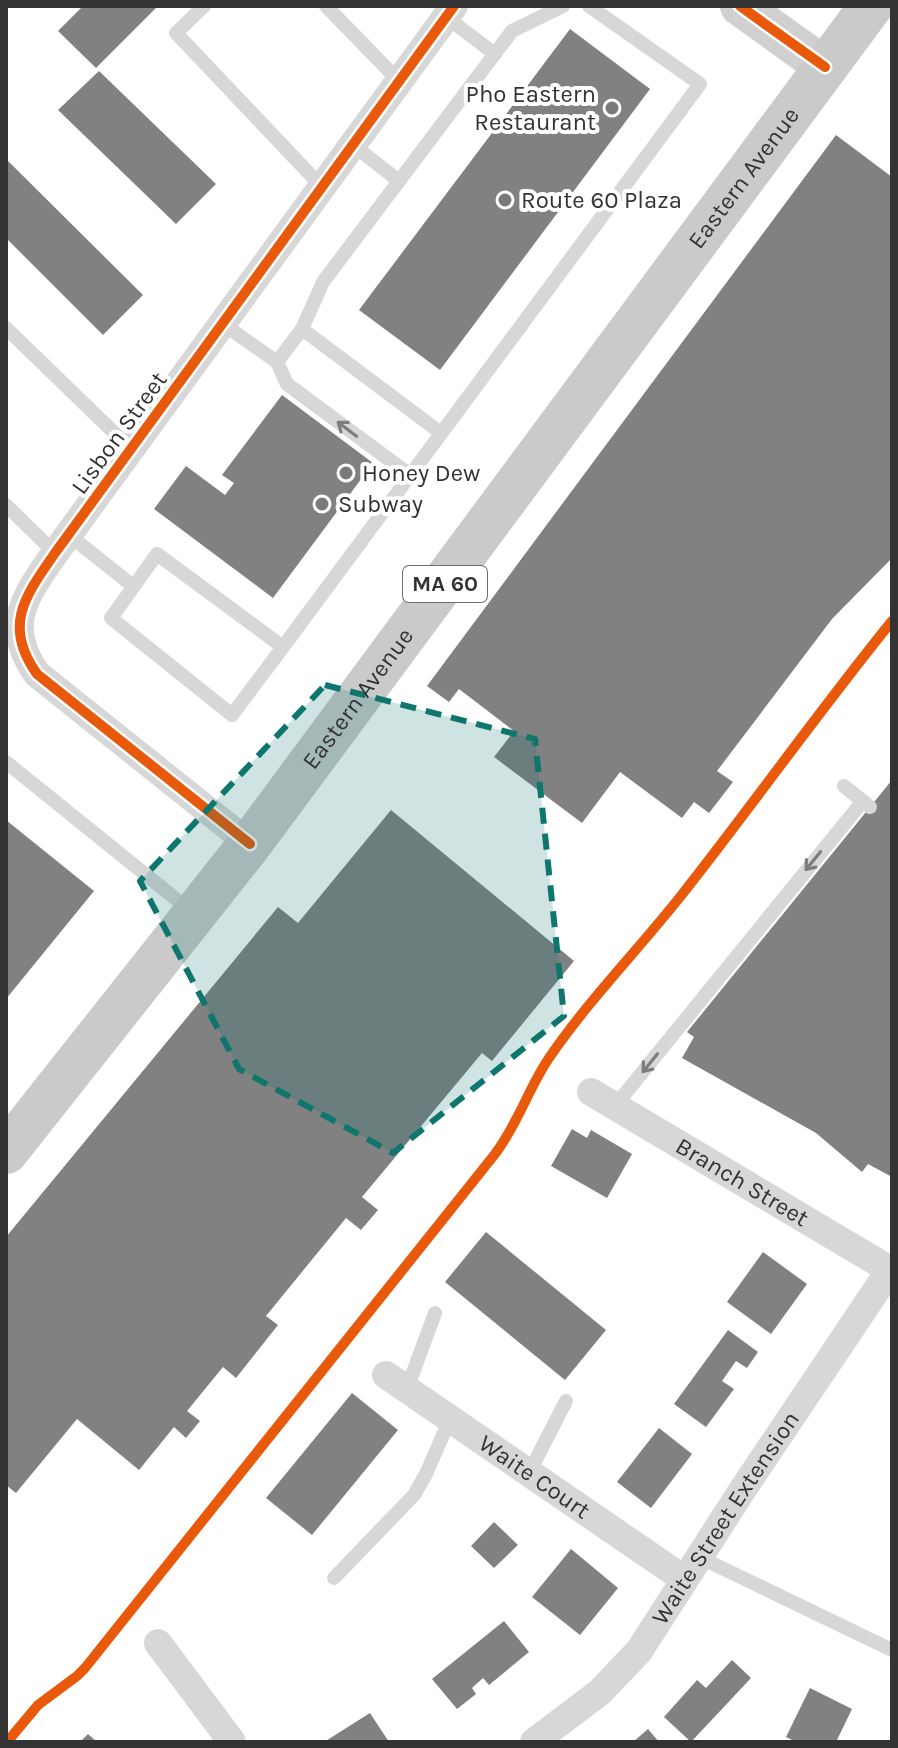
<svg xmlns="http://www.w3.org/2000/svg" width="898" height="1748" viewBox="0 0 898 1748" font-family="Karla,sans-serif">
  <style>
    .building { fill: #818181 }
    .lines { fill: none; stroke-linecap: round; stroke-linejoin: round }
    .lane { stroke: #d7d7d7; stroke-width: 14 }
    .street { stroke: #d7d7d7; stroke-width: 28 }
    .secondary { stroke: #d0d0d0; stroke-width: 40 }
    .primary { stroke: #cacaca; stroke-width: 44 }
    .cycleway-casing { stroke: #fff; stroke-width: 15 }
    .cycleway { stroke: #e8590c; stroke-width: 10 }
    .oneway { stroke: #7d7d7d }
    .marked { fill: #0f766e; fill-opacity: 0.2; stroke: #0f766e; stroke-width: 6; stroke-dasharray: 16 10; stroke-linejoin: round }
    .poi-dot { fill: #7a7a7a; stroke: #fff; stroke-width: 3 }
    .labels { text-anchor: middle; dominant-baseline: central; stroke-width: 8; stroke-linejoin: round; paint-order: stroke }
    .shield { fill: #fff; stroke: #707070; stroke-width: 2 }
    .shield-label { font-size: 22px; font-weight: bold; fill: #333 }
    .poi-label { font-size: 24px; fill: #333; stroke: #fff; text-anchor: start }
    .street-label { font-size: 24px; fill: #333; stroke: #fff }
  </style>
  <rect width="100%" height="100%" fill="#fff"/>
  <g class="building">
    <path d="M83,6H158L96,68L58,31Z"/>
    <path d="M570,29L650,89L440,370L359,310Z"/>
    <path d="M99,71L216,184L176,224L58,110Z"/>
    <path d="M836,135L892,177V558L832,619L717,771L733,782L709,813L694,802L682,818L620,772L582,823L494,757L514,731L459,689L449,702L427,686Z"/>
    <path d="M6,159L143,295L103,335L6,238Z"/>
    <path d="M282,395L373,463L273,598L154,509L186,466L225,495L234,483L222,475Z"/>
    <path d="M892,780V1177L868,1164L862,1172L816,1133L682,1058L694,1037L687,1032Z"/>
    <path d="M391,810L574,961L492,1061L482,1053L362,1197L378,1210L361,1230L346,1218L266,1316L278,1325L236,1378L223,1367L187,1411L200,1421L186,1438L174,1427L139,1470L77,1419L16,1493L6,1485V1237L278,907L298,923Z"/>
    <path d="M6,820L94,891L6,999Z"/>
    <path d="M572,1129L587,1138L591,1130L632,1154L607,1198L551,1166Z"/>
    <path d="M486,1232L606,1330L565,1380L445,1282Z"/>
    <path d="M763,1252L807,1284L771,1334L727,1302Z"/>
    <path d="M728,1330L758,1352L747,1368L736,1361L722,1381L734,1389L706,1427L674,1404Z"/>
    <path d="M352,1393L398,1430L312,1535L266,1498Z"/>
    <path d="M659,1428L692,1454L651,1508L617,1482Z"/>
    <path d="M494,1522L518,1545L494,1568L471,1546Z"/>
    <path d="M571,1549L618,1588L580,1635L532,1597Z"/>
    <path d="M504,1621L529,1652L489,1685L483,1678L472,1688L476,1694L457,1709L432,1679Z"/>
    <path d="M732,1660L751,1678L691,1742L664,1717L697,1680L706,1688Z"/>
    <path d="M810,1688L852,1709L836,1742H796L786,1737Z"/>
    <path d="M370,1713L389,1742H324Z"/>
    <path d="M648,1729L659,1742H633Z"/>
    <path d="M88,1734L97,1742H80Z"/>
  </g>
  <g class="lines">
    <g class="lane">
      <path d="M204,6L176,33L322,187"/>
      <path d="M326,6L399,81"/>
      <path d="M446,17L495,54"/>
      <path d="M353,145L399,181"/>
      <path d="M223,324L277,362L302,329L323,282L512,31L563,6"/>
      <path d="M6,328L131,449"/>
      <path d="M302,329L441,433"/>
      <path d="M277,362L287,384L410,475"/>
      <path d="M6,505L55,553"/>
      <path d="M69,535L133,586"/>
      <path d="M283,647L157,554L111,618L232,715L283,647L700,84L589,6"/>
      <path d="M6,762L192,912"/>
      <path d="M844,786L870,807"/>
      <path d="M615,1106L863,801"/>
      <path d="M407,1389L435,1313"/>
      <path d="M529,1473L566,1401"/>
      <path d="M699,1557L892,1650"/>
      <path d="M334,1578L414,1495L426,1474L450,1419"/>
    </g>
    <g class="street">
      <path d="M250,844L37,674C2,625 26,595 55,553L454,6"/>
      <path id="s1" d="M591,1092L892,1271"/>
      <path id="s2" d="M386,1375L684,1579"/>
      <path d="M158,1643L232,1742"/>
      <path id="s3" d="M534,1742L600,1692L639,1651L743,1489L890,1270"/>
    </g>
    <path class="secondary" d="M740,6L825,67"/>
    <path class="primary" id="s4" d="M6,1152L250,844L871,6"/>
    <g class="cycleway-casing">
      <g id="cycleway">
        <path d="M740,6L825,67"/>
        <path d="M250,844L37,674C2,625 26,595 55,553L454,6"/>
        <path d="M7,1742L38,1705L77,1676L85,1668L495,1154C519,1122 528,1089 549,1058C588,1001 637,951 680,897C752,806 819,711 892,621"/>
      </g>
    </g>
    <use href="#cycleway" class="cycleway"/>
  </g>
  <defs><path id="oneway-shaft" d="M-6 0H5M1.5-3L5.5 0L1.5 3" fill="none" stroke-width="1.6" stroke-linecap="round" stroke-linejoin="round" transform="scale(2)"/></defs>
  <g class="oneway">
    <use href="#oneway-shaft" transform="translate(347 429) rotate(-143)"/>
    <use href="#oneway-shaft" transform="translate(813 861) rotate(129)"/>
    <use href="#oneway-shaft" transform="translate(650 1063) rotate(129)"/>
  </g>
  <path class="marked" d="M325,685L535,739L564,1016L393,1153L239,1069L140,881Z"/>
  <g class="poi-dot">
    <circle cx="612" cy="108" r="8"/>
    <circle cx="505" cy="200" r="8"/>
    <circle cx="346" cy="473" r="8"/>
    <circle cx="322" cy="504" r="8"/>
  </g>
  <g class="labels">
    <rect class="shield" x="403" y="566" width="84" height="36" rx="6"/>
    <g class="shield-label">
      <text x="445" y="584">MA 60</text>
    </g>
    <g class="poi-label">
      <text x="596" y="94" text-anchor="end">Pho Eastern<tspan x="596" dy="28">Restaurant</tspan></text>
      <text x="521" y="200">Route 60 Plaza</text>
      <text x="362" y="473">Honey Dew</text>
      <text x="338" y="504">Subway</text>
    </g>
    <g class="street-label">
      <text stroke="none"><textPath href="#s4" startOffset="1222">Eastern Avenue</textPath></text>
      <text transform="translate(119 433) rotate(-54)">Lisbon Street</text>
      <text stroke="none"><textPath href="#s4" startOffset="574">Eastern Avenue</textPath></text>
      <text stroke="none"><textPath href="#s1" startOffset="176">Branch Street</textPath></text>
      <text stroke="none"><textPath href="#s2" startOffset="180">Waite Court</textPath></text>
      <text stroke="none"><textPath href="#s3" startOffset="298">Waite Street Extension</textPath></text>
    </g>
  </g>
  <rect width="898" height="1748" fill="none" stroke="#333333" stroke-width="16"/>
</svg>
